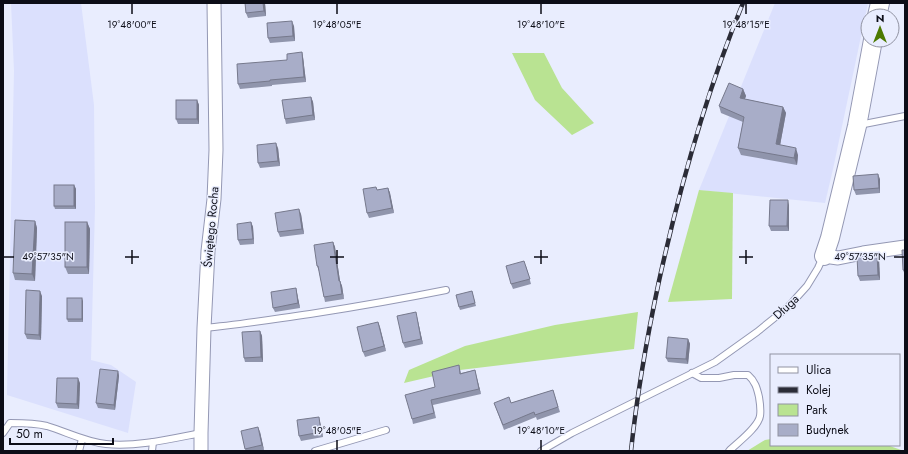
<svg xmlns="http://www.w3.org/2000/svg" width="908" height="454" viewBox="0 0 908 454" font-family="Jost,sans-serif">
  <style>
    .built { fill: #dbe0fd }
    .green { fill: #b9e392 }
    .lines { fill: none; stroke-linecap: round; stroke-linejoin: round }
    .lane-casing { stroke: #9498b4; stroke-width: 8 }
    .street-casing { stroke: #9498b4; stroke-width: 15 }
    .secondary-casing { stroke: #9498b4; stroke-width: 20 }
    .lane { stroke: #fff; stroke-width: 6 }
    .street { stroke: #fff; stroke-width: 13 }
    .secondary { stroke: #fff; stroke-width: 18 }
    .rail-casing { stroke: #2b2c37; stroke-width: 4.5 }
    .rail { stroke: #e9edfe; stroke-width: 3; stroke-dasharray: 9; stroke-linecap: butt }
    .wall { fill: #9095ac }
    .shaded-wall { fill: #76798c }
    .building { fill: #a8adc8; stroke: #76798c }
    .ticks { fill: none; stroke: #0c0d17; stroke-width: 1.5 }
    .labels { text-anchor: middle; dominant-baseline: central; stroke-width: 3; stroke-linejoin: round; paint-order: stroke }
    .street-label { font-size: 12px; fill: #0c0d17; stroke: #e9edfe }
    .ticks-label { font-size: 10px; text-anchor: middle; fill: #0c0d17; stroke: #e9edfe; stroke-width: 3; stroke-linejoin: round; paint-order: stroke }
  </style>
  <rect width="100%" height="100%" fill="#e9edfe"/>
  <g class="built">
    <path d="M11,3H81L94,105L95,208L91,360L111,365L136,382L128,433L7,395L14,71Z"/>
    <path d="M775,3H868L833,169L825,203L699,190Z"/>
  </g>
  <g class="green">
    <path d="M512,53H544L562,88L594,123L572,135L535,100Z"/>
    <path d="M699,190L733,193L732,299L668,302Z"/>
    <path d="M638,312L634,349L460,370L404,383L409,370L465,346L555,325Z"/>
    <path d="M771,439V445H887L904,451H747L765,440Z"/>
  </g>
  <g class="lines">
    <g class="lane-casing">
      <g id="lane">
        <path d="M859,125L905,116"/>
        <path d="M204,328C239,325 274,319 310,314C355,307 401,299 446,290"/>
        <path d="M692,373L701,378H719L734,375H748C755,381 757,388 759,397C760,403 761,410 760,416C758,428 737,443 729,451"/>
        <path d="M3,433L10,423C22,423 35,423 47,426C67,432 85,442 106,444C137,447 170,439 201,433"/>
        <path d="M79,451L82,439"/>
        <path d="M152,451L153,442"/>
        <path d="M315,451L386,430"/>
        <path d="M541,451L572,433L715,362L757,332L788,307L807,286L818,268L823,257"/>
      </g>
    </g>
    <g class="street-casing">
      <g id="street">
        <path d="M824,256L838,258L863,253L905,247"/>
        <path d="M201,451V433L204,328L208,251L214,199L216,150L214,3"/>
      </g>
    </g>
    <g class="secondary-casing">
      <g id="secondary">
        <path d="M877,16L880,3"/>
        <path d="M824,256L830,238L857,126L873,40"/>
      </g>
    </g>
    <use href="#lane" class="lane"/>
    <use href="#street" class="street"/>
    <use href="#secondary" class="secondary"/>
    <g class="rail-casing">
      <path id="rail" d="M631,451C637,394 647,337 659,281C680,186 706,93 743,3"/>
    </g>
    <use href="#rail" class="rail"/>
  </g>
  <g class="wall">
    <path d="M245,3H265L266,16L248,18L246,13Z"/>
    <path d="M294,26L295,41L270,43L268,38Z"/>
    <path d="M302,52L303,57L306,82L272,85V86L240,89L238,84L287,60Z"/>
    <path d="M743,89L746,96L745,99L783,107L786,113L780,145L798,155L797,165L741,155L738,148L743,122L721,113L719,106Z"/>
    <path d="M311,97L313,102L315,120L286,124L285,119Z"/>
    <path d="M197,100L199,105V124H178L176,119Z"/>
    <path d="M278,148L280,166L260,168L258,163Z"/>
    <path d="M880,179V193L856,195L854,190Z"/>
    <path d="M74,185L76,189V209H55L54,206Z"/>
    <path d="M388,188L390,193L394,213L369,218L367,213L377,190Z"/>
    <path d="M789,205V231H771L769,226Z"/>
    <path d="M301,214L304,234L280,237L278,232Z"/>
    <path d="M35,221L37,228L35,281L15,280L13,273Z"/>
    <path d="M87,222L90,229L89,274H68L65,267Z"/>
    <path d="M251,222L253,227L254,244L240,245L238,240Z"/>
    <path d="M333,242L335,247L340,281L342,286L344,299L325,302L324,297L319,271L317,266Z"/>
    <path d="M905,250V275L903,270Z"/>
    <path d="M879,259L880,280L860,281L858,276Z"/>
    <path d="M526,266L531,284L513,289L511,284Z"/>
    <path d="M296,288L300,308L275,312L273,308Z"/>
    <path d="M472,291L476,306L460,310L459,307Z"/>
    <path d="M42,296L41,340L27,339L25,334Z"/>
    <path d="M83,301V322H68L67,319Z"/>
    <path d="M417,317L423,344L405,348L403,343Z"/>
    <path d="M378,322L386,351L365,357L363,352Z"/>
    <path d="M260,331L262,336L263,362H245L244,358Z"/>
    <path d="M688,339L690,344L688,364L668,362L666,358Z"/>
    <path d="M459,365L461,373L475,370L481,394L433,405L436,418L413,424L412,419L435,387Z"/>
    <path d="M118,371L119,376L115,410L98,408L96,403Z"/>
    <path d="M80,383L79,409L58,408L56,403Z"/>
    <path d="M553,390L560,412L537,420L536,417L504,430L494,403H511Z"/>
    <path d="M320,422L323,437L301,441L299,436Z"/>
    <path d="M260,432L264,450L261,451H246L245,449Z"/>
  </g>
  <g class="shaded-wall">
    <path d="M263,3H265L266,16L264,11Z"/>
    <path d="M292,21L294,26L295,41L293,36Z"/>
    <path d="M302,52L303,57L306,82L304,77Z"/>
    <path d="M743,89L746,96L742,105L740,98Z"/>
    <path d="M311,97L313,102L315,120L313,115Z"/>
    <path d="M197,100L199,105V124L197,119Z"/>
    <path d="M783,107L786,113L779,151L776,144Z"/>
    <path d="M276,143L278,148L280,166L278,161Z"/>
    <path d="M796,148L798,155L797,165L794,158Z"/>
    <path d="M878,174L880,179V193L879,188Z"/>
    <path d="M74,185L76,189V209L74,206Z"/>
    <path d="M388,188L390,193L394,213L392,208Z"/>
    <path d="M788,200L789,205V231L787,226Z"/>
    <path d="M299,209L301,214L304,234L302,229Z"/>
    <path d="M35,221L37,228L35,281L32,274Z"/>
    <path d="M87,222L90,229L89,274L87,267Z"/>
    <path d="M251,222L253,227L254,244L253,239Z"/>
    <path d="M333,242L335,247L340,281L342,286L344,299L339,281Z"/>
    <path d="M877,254L879,259L880,280L878,275Z"/>
    <path d="M296,288L300,308L298,303Z"/>
    <path d="M40,291L42,296L41,340L39,335Z"/>
    <path d="M82,298L83,301V322L82,319Z"/>
    <path d="M416,312L417,317L423,344L421,339Z"/>
    <path d="M378,322L380,327L386,351L384,346Z"/>
    <path d="M260,331L262,336L263,362L261,357Z"/>
    <path d="M688,339L690,344L688,364L686,359Z"/>
    <path d="M475,370L476,375L481,394L479,389Z"/>
    <path d="M118,371L119,376L115,410L114,405Z"/>
    <path d="M78,378L80,383L79,409L77,404Z"/>
    <path d="M319,417L323,437L321,432Z"/>
    <path d="M258,427L260,432L264,450L262,445Z"/>
  </g>
  <g class="building">
    <path d="M245,3H263L264,11L246,13Z"/>
    <path d="M292,21L293,36L268,38L267,23Z"/>
    <path d="M302,52L304,77L270,80V81L238,84L237,64L287,60V54Z"/>
    <path d="M729,83L743,89L740,98L783,107L776,144L796,148L794,158L738,148L744,117L719,106Z"/>
    <path d="M311,97L313,115L285,119L282,100Z"/>
    <rect x="176" y="100" width="21" height="19"/>
    <path d="M276,143L278,161L258,163L257,145Z"/>
    <path d="M878,174L879,188L854,190L853,176Z"/>
    <rect x="54" y="185" width="20" height="21"/>
    <path d="M376,187L377,190L388,188L392,208L367,213L363,189Z"/>
    <path d="M770,200H788L787,226H769Z"/>
    <path d="M299,209L302,229L278,232L275,213Z"/>
    <path d="M15,220L35,221L32,274L13,273Z"/>
    <rect x="65" y="222" width="22" height="45"/>
    <path d="M251,222L253,239L238,240L237,224Z"/>
    <path d="M333,242L339,281H340L342,294L324,297L318,266H317L314,245Z"/>
    <path d="M902,250H905V270H903Z"/>
    <path d="M877,254L878,275L858,276L857,257Z"/>
    <path d="M524,261L530,279L511,284L506,266Z"/>
    <path d="M296,288L298,303L273,308L271,292Z"/>
    <path d="M26,290L40,291L39,335L25,334Z"/>
    <path d="M472,291L475,303L459,307L456,295Z"/>
    <rect x="67" y="298" width="15" height="21"/>
    <path d="M416,312L421,339L403,343L397,316Z"/>
    <path d="M378,322L384,346L363,352L357,327Z"/>
    <path d="M260,331L261,357L244,358L242,332Z"/>
    <path d="M668,337L688,339L686,359L666,358Z"/>
    <path d="M459,365L460,374L475,370L479,389L431,400L434,413L412,419L405,395L435,387L432,372Z"/>
    <path d="M100,369L118,371L114,405L96,403Z"/>
    <path d="M57,378H78L77,404L56,403Z"/>
    <path d="M553,390L558,407L535,415L534,412L503,425L494,403L509,397L511,403Z"/>
    <path d="M319,417L321,432L299,436L297,420Z"/>
    <path d="M258,427L262,445L245,449L241,431Z"/>
  </g>
  <path class="ticks" d="M132,4V14M337,4V14M541,4V14M746,4V14M132,250V264M337,250V264M541,250V264M746,250V264M4,257H14M125,257H139M330,257H344M534,257H548M739,257H753M894,257H904M337,440V450M541,440V450"/>
  <g class="labels">
    <g class="street-label">
      <text transform="translate(211 227) rotate(-85)">Świętego Rocha</text>
      <text transform="translate(786 307) rotate(-43)">Długa</text>
    </g>
  </g>
  <g class="ticks-label">
    <text x="132" y="28">19°48'00"E</text>
    <text x="337" y="28">19°48'05"E</text>
    <text x="541" y="28">19°48'10"E</text>
    <text x="746" y="28">19°48'15"E</text>
    <text x="48" y="260">49°57'35"N</text>
    <text x="860" y="260">49°57'35"N</text>
    <text x="337" y="434">19°48'05"E</text>
    <text x="541" y="434">19°48'10"E</text>
  </g>
  <rect width="908" height="454" fill="none" stroke="#0c0d17" stroke-width="8"/>
  <rect x="770" y="354" width="130" height="92" fill="#e9edfe" stroke="#9193a2"/>
  <rect x="778" y="367" width="20" height="6" fill="#ffffff" stroke="#9193a2"/>
  <text x="806" y="374" font-size="12" fill="#0c0d17">Ulica</text>
  <rect x="778" y="387" width="20" height="6" fill="#2b2c37" stroke="#9193a2"/>
  <text x="806" y="394" font-size="12" fill="#0c0d17">Kolej</text>
  <rect x="778" y="404" width="20" height="12" fill="#b9e392" stroke="#9193a2"/>
  <text x="806" y="414" font-size="12" fill="#0c0d17">Park</text>
  <rect x="778" y="424" width="20" height="12" fill="#a8adc8" stroke="#9193a2"/>
  <text x="806" y="434" font-size="12" fill="#0c0d17">Budynek</text>
  <g transform="translate(880 28)"><circle r="19" fill="#e9edfe" stroke="#9193a2"/>
  <path d="M0-3L7 15L0 10L-7 15Z" fill="#4c7a00"/>
  <text y="-6" font-size="11" font-weight="bold" text-anchor="middle" fill="#0c0d17">N</text>
  </g>
  <path d="M10 438v6h103v-6" fill="none" stroke="#0c0d17" stroke-width="2"/>
  <text x="16" y="438" font-size="12" fill="#0c0d17" stroke="#e9edfe" stroke-width="3" paint-order="stroke">50 m</text>
</svg>
